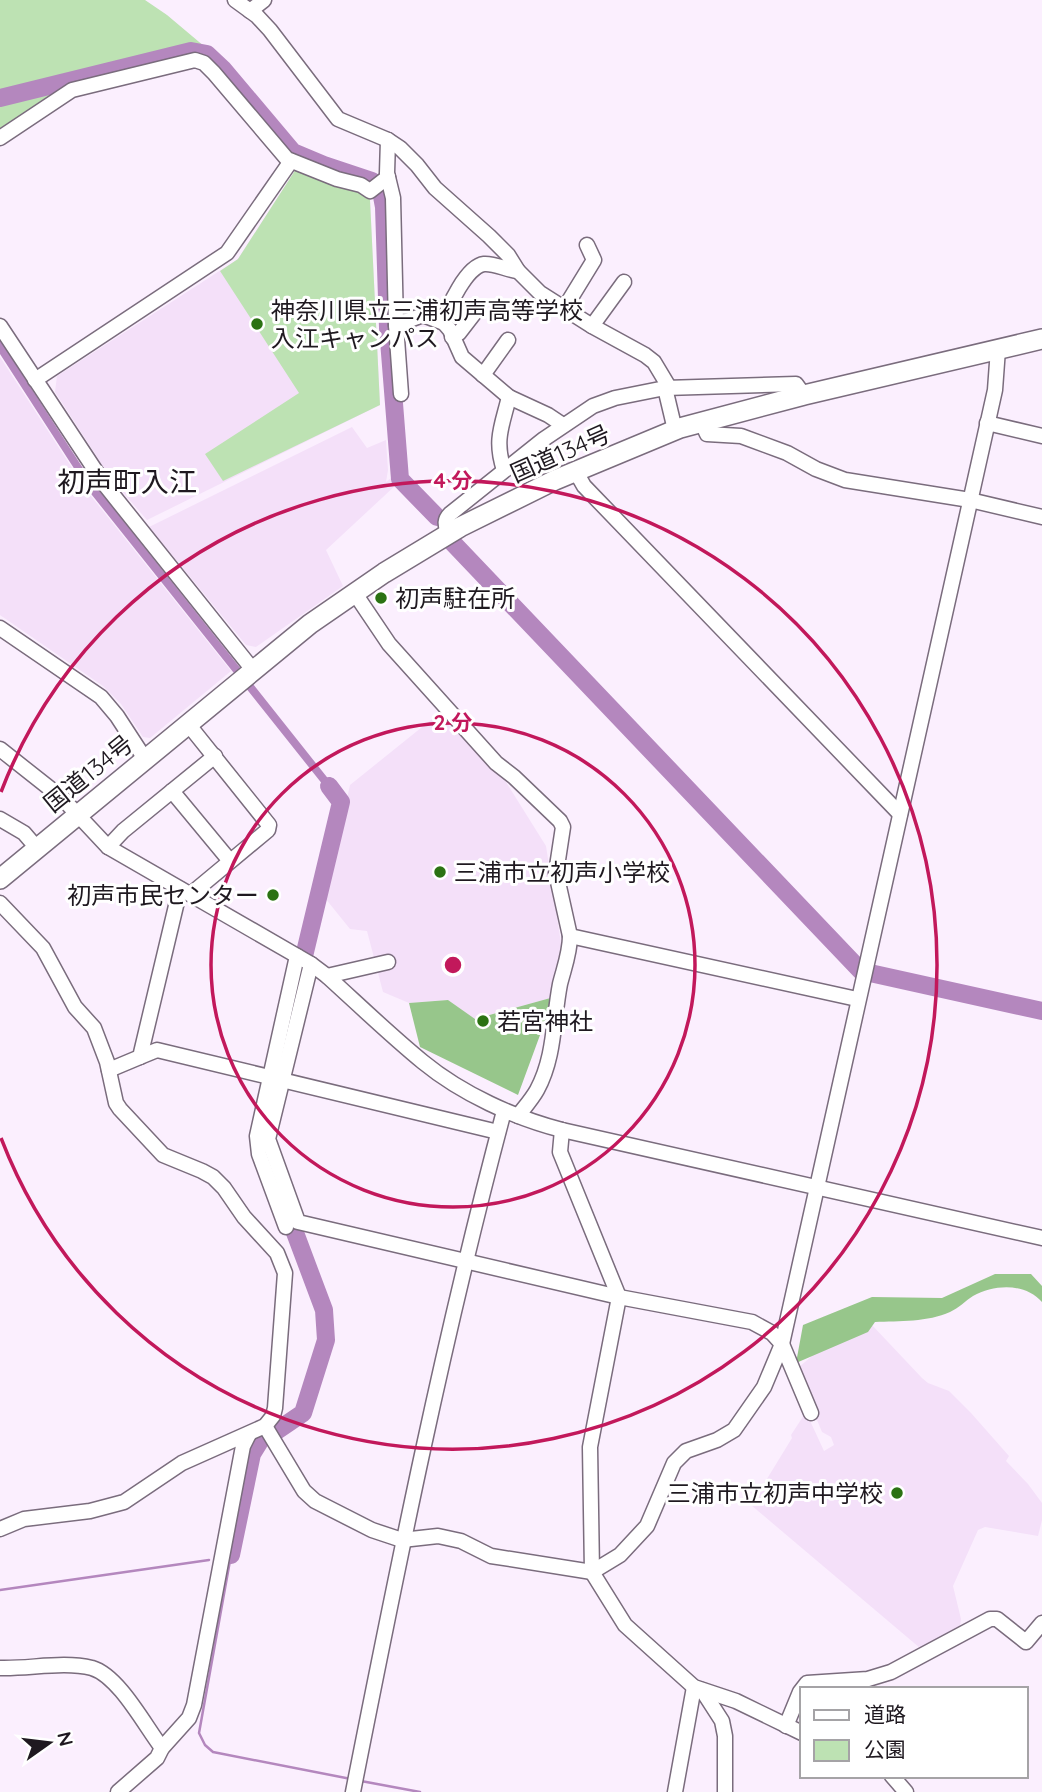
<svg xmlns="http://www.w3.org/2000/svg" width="1042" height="1792" viewBox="0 0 1042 1792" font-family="Quicksand,'Noto Sans JP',sans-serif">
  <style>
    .built { fill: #f4e0f9 }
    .green { fill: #bde2b3 }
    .forest { fill: #97c68b }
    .water { fill: #b487be }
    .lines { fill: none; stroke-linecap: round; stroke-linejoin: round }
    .stream { stroke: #b487be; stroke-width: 2.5 }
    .river { stroke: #b487be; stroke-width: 18 }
    .minor-casing { stroke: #7a6c7d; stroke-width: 17 }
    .highway-casing { stroke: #7a6c7d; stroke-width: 22 }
    .minor { stroke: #fff; stroke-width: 14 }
    .highway { stroke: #fff; stroke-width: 19 }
    .ring { fill: none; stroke: #c2185b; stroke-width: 3.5 }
    .poi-dot { fill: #2b7213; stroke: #fff; stroke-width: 2.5 }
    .labels { text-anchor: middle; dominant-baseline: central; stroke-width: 6; stroke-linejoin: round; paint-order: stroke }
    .poi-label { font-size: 24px; fill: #1f1920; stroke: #fff; text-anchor: start }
    .street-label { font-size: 24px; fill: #1f1920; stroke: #fff }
    .quarter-label { font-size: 28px; fill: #1f1920; stroke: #fff }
    .centre { fill: #c2185b; stroke: #fff; stroke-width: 3.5 }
    .ring-label { font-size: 21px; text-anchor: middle; font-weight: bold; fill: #c2185b; stroke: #fff; stroke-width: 6; stroke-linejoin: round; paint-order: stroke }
  </style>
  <rect width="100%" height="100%" fill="#fbeffe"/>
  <g class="built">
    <path d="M296,169L370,200L380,405L147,520L112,480L55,392L57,376L238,259Z"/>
    <path d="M0,357L87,491L231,671L150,738L143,737L121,704L103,686L0,615Z"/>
    <path d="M352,427L367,448L386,440L388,470L386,482L391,478L397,484L326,550L343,586L256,647L246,645L149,527Z"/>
    <path d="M437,715L479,752L506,782L546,846L561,943L554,997L474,1019L448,1000L409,1003L383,992L367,931L350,929L325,898L350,785Z"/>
    <path d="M871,1324L922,1378L928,1383L949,1391L971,1413L1009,1456L1006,1461L1028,1484L1042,1503V1520L1038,1536L985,1527L978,1530L953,1586L961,1619L960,1628L920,1648L751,1505L792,1438L791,1435L806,1412L824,1451L834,1445L831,1437L822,1432L797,1372L798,1368L820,1349Z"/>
  </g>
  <g class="green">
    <path d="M0,0H145L167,15L211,52L197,46L183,48L182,45L174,47L175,50L0,94Z"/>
    <path d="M71,85L0,132V102Z"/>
    <path d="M296,169L365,192L370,200L380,405L223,481L205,454L299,393L220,271L238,259Z"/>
  </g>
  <g class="forest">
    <path d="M554,997L518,1095L420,1047L409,1003L448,1000L475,1019Z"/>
    <path d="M995,1274H1031L1042,1286V1302C1025,1283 995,1284 973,1296C965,1301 959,1308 950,1312C928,1322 899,1321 875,1322L868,1332L796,1363L803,1325L872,1297L942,1298Z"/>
  </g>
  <path class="water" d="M0,340L90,479L334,786L342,801L339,805L88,490L0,354Z"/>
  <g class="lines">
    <g class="stream">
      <path d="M229,1556L231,1555L199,1733L205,1745L213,1752L351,1779"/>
      <path d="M0,1590L209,1560"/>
      <path d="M361,1781L420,1792"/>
    </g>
    <g class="river">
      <path d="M0,98L191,51L207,54L223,69L293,152L324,165L372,181L381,191L384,207L388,328L400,479L437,517"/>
      <path d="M452,542L861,971L1042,1011"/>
      <path d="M300,973L341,802L329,786"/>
      <path d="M275,1432L303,1413L326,1340L324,1310L285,1206"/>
      <path d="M231,1555L252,1454L260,1441"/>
    </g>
    <g class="minor-casing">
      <g id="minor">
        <path d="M235,0L257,16L270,30L338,119L388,140L400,148L417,165L435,188L489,236L508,255L518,271L540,293L592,326L645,355L654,362L669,387"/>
        <path d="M250,11L264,0"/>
        <path d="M0,138L72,90L195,60L204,63L214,73L287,159L337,179L361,185L370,191L388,177"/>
        <path d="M388,140L387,173L393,198L396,325L401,394"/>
        <path d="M564,309L594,260L587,245"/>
        <path d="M444,323C447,307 467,266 484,264C494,263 507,270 518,271"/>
        <path d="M396,325L423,315L444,323L450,330L462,357L509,397L548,415L563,425"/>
        <path d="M0,326L105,485L253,670"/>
        <path d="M592,326L624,282"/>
        <path d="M452,337L459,333L476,311"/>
        <path d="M483,375L508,340"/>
        <path d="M35,380L227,253L291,161"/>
        <path d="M665,388L675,430"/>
        <path d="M701,421L707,434L741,436L787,453L816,469L845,480L970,500L1042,517"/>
        <path d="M987,423L1042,436"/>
        <path d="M504,470C494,440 502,426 509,397"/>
        <path d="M576,472L584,486L900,814"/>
        <path d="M448,534C446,526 443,521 450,514L544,439L593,406L615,398L665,388L796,384L804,395"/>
        <path d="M354,592L389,644L496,763L514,777L560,821L563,827L556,873L570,936C570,953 564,968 560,984C553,1020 555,1057 537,1090C532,1099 524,1108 518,1116"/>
        <path d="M0,628L101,697L117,716L145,759"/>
        <path d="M188,724L269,825L268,830L191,894"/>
        <path d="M0,749L62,798L108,847L311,964L327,976C359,1005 390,1035 423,1062C462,1094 515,1118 562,1130L1042,1238"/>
        <path d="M172,791L230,861"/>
        <path d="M0,819L24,833L36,847"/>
        <path d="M108,847L123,831L215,756"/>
        <path d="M0,903L43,948L75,1007L94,1028L107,1062L116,1103L120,1109L163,1155L202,1171L213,1177L224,1188L244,1217L277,1253L285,1273L275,1408L273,1416L265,1426L182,1463L124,1502L90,1511L24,1519L0,1529"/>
        <path d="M570,936L857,999"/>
        <path d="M311,964L268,1139L298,1222L619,1297L752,1322L772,1333L782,1344L811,1413"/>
        <path d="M327,976L388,962"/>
        <path d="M140,1057L157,1050L498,1132"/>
        <path d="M109,1070L140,1057L180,889"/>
        <path d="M562,1130L560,1152L619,1297L590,1447L592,1572L625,1625L694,1687L736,1701L802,1733"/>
        <path d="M286,1227L259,1154L257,1136L297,956"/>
        <path d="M265,1426L304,1491L315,1501L372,1530L402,1540L438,1536L461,1541L491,1556L592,1572L620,1555L647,1526L674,1463L686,1451L717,1440L734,1430L764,1387L782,1344L995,390L998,349"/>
        <path d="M0,1668C30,1669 63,1661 92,1668C119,1676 145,1726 162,1748"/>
        <path d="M702,1690L722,1721L725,1736V1792"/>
        <path d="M786,1726L800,1692L807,1683L868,1679L891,1672L990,1619H997L1026,1642L1042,1623"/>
        <path d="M892,1776L906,1792"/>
        <path d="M118,1792L157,1758L162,1748L189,1718L194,1705L243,1446L249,1434"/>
        <path d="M353,1792C398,1564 444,1336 504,1111"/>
        <path d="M675,1792L694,1687"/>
      </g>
    </g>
    <g class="highway-casing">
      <path id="highway" d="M0,879L310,624L384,573L460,527L555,480L680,428L804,395L1042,339"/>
    </g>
    <use href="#minor" class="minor"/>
    <use href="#highway" class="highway"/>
  </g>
  <g class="ring">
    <circle cx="453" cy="965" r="242"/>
    <path d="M1 792A484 484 0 1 1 1 1138"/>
  </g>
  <g class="poi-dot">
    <circle cx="257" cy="324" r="7"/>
    <circle cx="381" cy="598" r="7"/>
    <circle cx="440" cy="872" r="7"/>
    <circle cx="273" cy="895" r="7"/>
    <circle cx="483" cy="1021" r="7"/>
    <circle cx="897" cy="1493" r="7"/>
  </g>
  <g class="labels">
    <g class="poi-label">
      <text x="271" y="310">神奈川県立三浦初声高等学校<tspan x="271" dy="28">入江キャンパス</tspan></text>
      <text x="395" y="598">初声駐在所</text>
      <text x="454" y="872">三浦市立初声小学校</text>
      <text x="259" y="895" text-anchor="end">初声市民センター</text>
      <text x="497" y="1021">若宮神社</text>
      <text x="883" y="1493" text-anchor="end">三浦市立初声中学校</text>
    </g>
    <g class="street-label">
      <text transform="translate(560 453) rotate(-24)">国道134号</text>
      <text transform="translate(88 773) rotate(-39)">国道134号</text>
    </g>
    <g class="quarter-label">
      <text x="127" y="481">初声町入江</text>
    </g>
  </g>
  <circle cx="453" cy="965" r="10" class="centre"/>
  <g class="ring-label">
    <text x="453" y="488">4 分</text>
    <text x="453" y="730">2 分</text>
  </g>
  <rect x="800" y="1687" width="228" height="91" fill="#ffffff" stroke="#a5a3a6" stroke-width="2"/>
  <rect x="814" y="1710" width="35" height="10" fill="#ffffff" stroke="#a5a3a6" stroke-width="2"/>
  <text x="864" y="1722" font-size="21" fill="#1f1920">道路</text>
  <rect x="814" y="1740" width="35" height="21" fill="#bde2b3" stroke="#a5a3a6" stroke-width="2"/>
  <text x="864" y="1757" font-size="21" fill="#1f1920">公園</text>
  <g transform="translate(49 1743) rotate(76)" stroke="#ffffff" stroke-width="5" paint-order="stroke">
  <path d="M0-5L12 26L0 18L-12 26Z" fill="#1f1920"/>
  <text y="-10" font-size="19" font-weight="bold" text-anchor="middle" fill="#1f1920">N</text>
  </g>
</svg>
